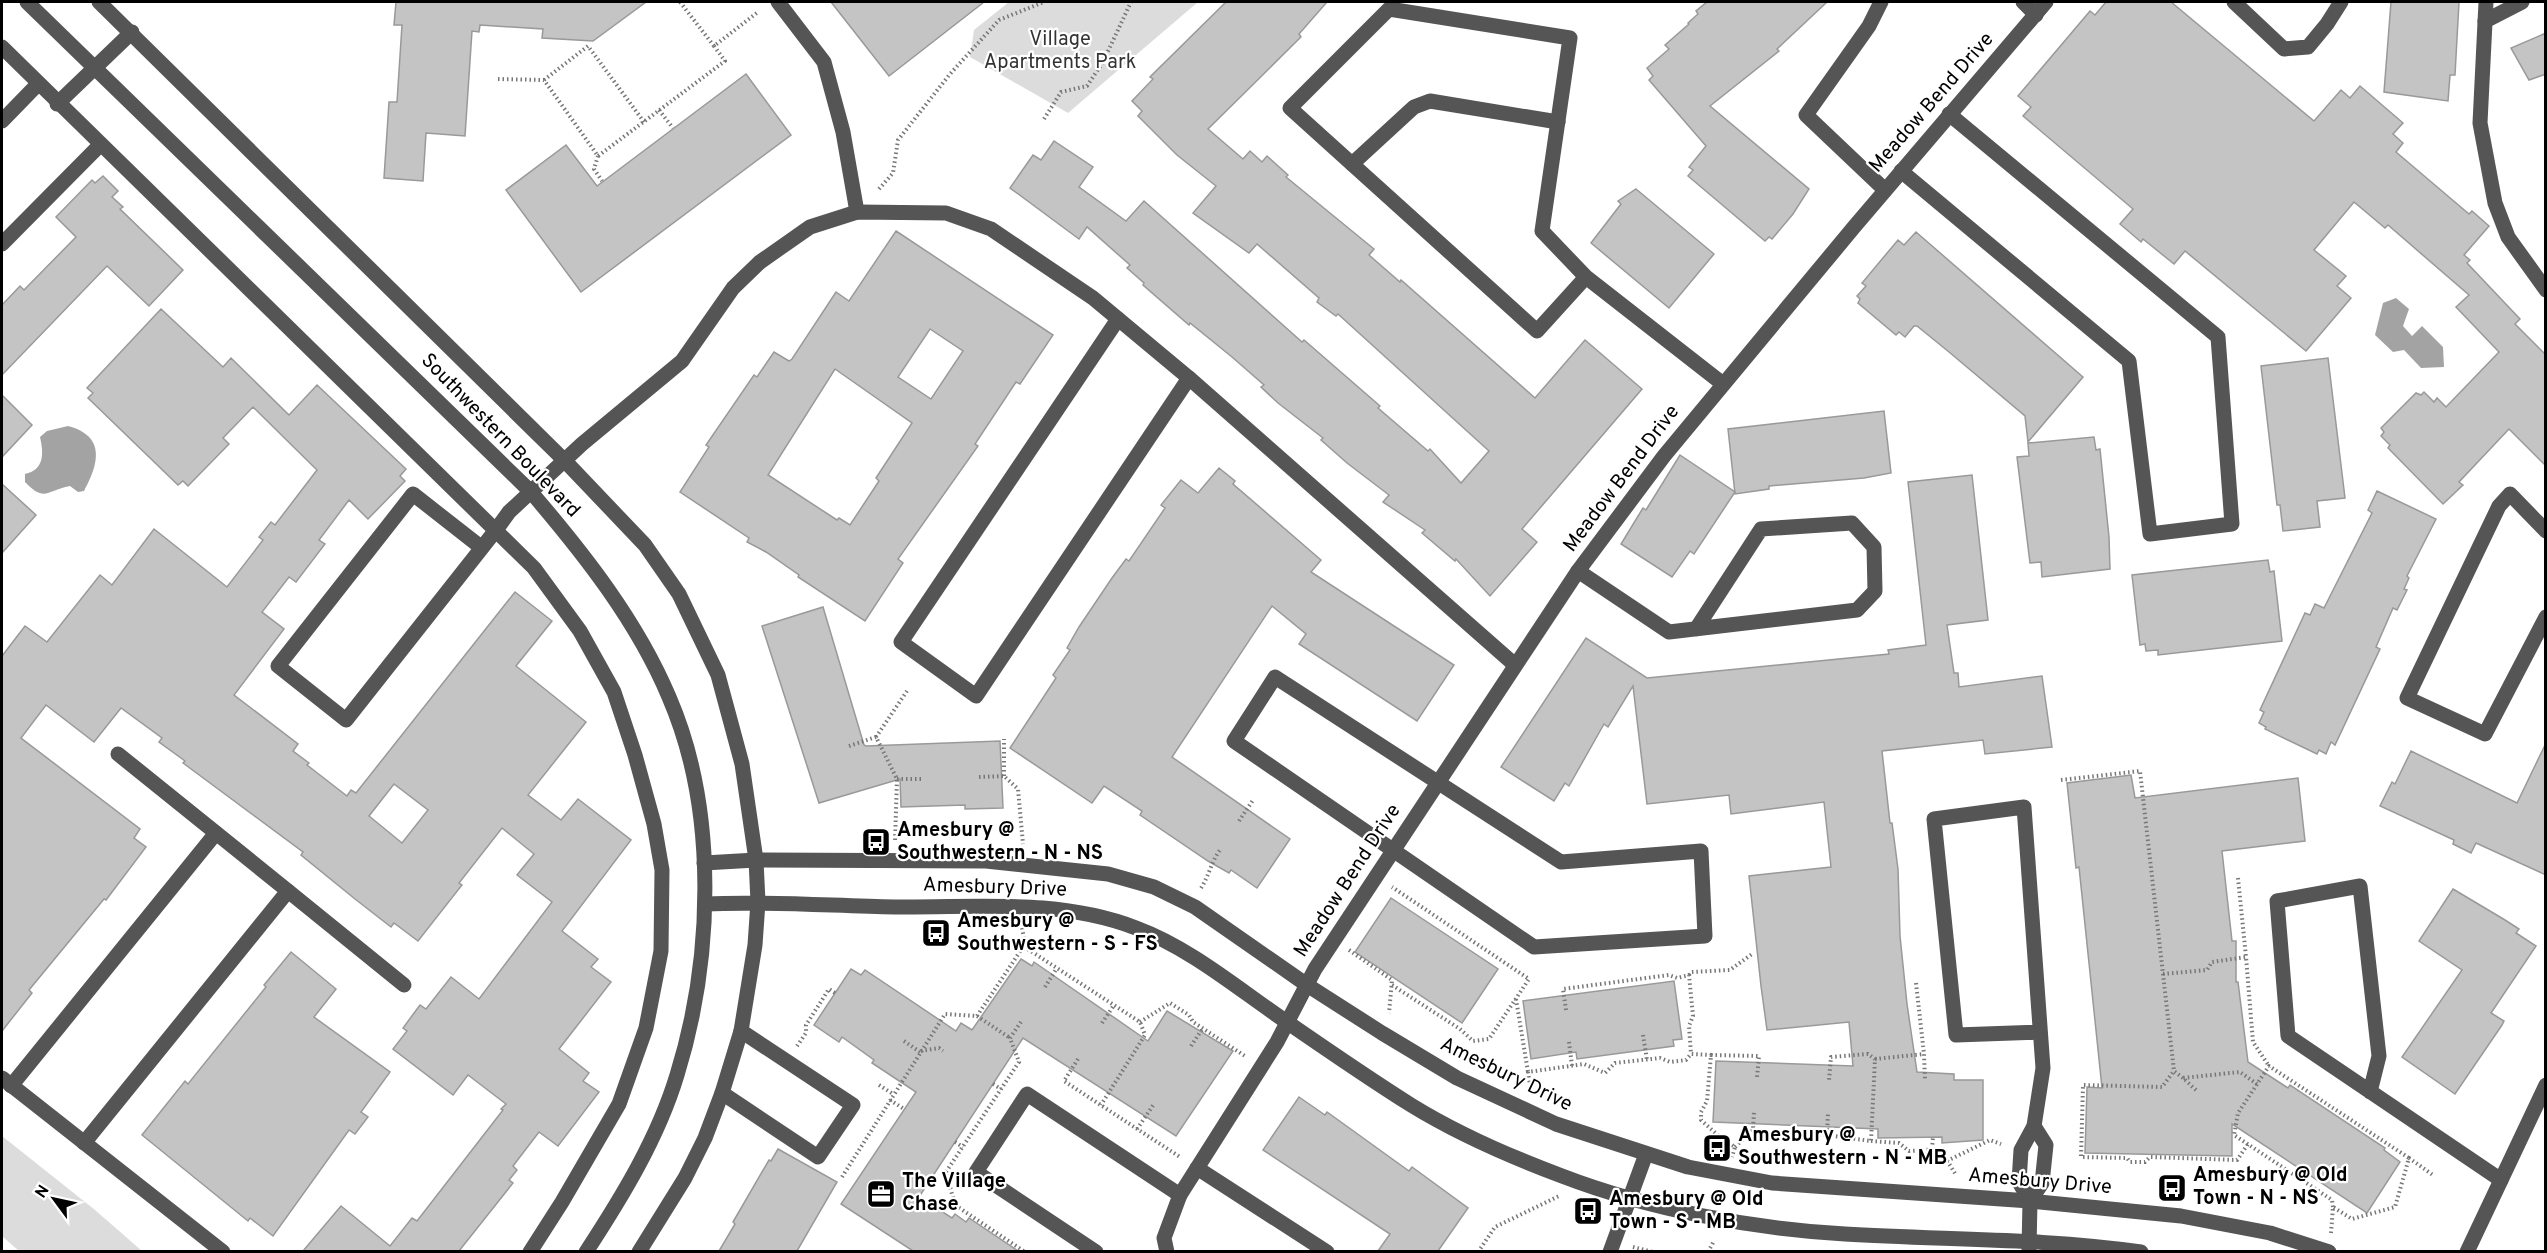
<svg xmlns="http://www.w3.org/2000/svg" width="2547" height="1253" viewBox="0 0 2547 1253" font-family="Overpass,sans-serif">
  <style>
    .green { fill: #dcdcdc }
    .water { fill: #a3a3a3 }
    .building { fill: #c4c4c4; stroke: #999; stroke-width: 1.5; fill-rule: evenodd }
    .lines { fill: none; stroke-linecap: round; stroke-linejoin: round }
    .path { stroke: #777; stroke-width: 4; stroke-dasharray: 1.5 3; stroke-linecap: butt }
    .minor { stroke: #555; stroke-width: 15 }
    .labels { text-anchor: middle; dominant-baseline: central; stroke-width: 4.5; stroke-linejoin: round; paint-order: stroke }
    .park-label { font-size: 20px; fill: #333; stroke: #fff }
    .street-label { font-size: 20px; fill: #000; stroke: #fff }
    .poi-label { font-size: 20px; font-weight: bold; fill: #000; stroke: #fff; text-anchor: start }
  </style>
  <rect width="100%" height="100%" fill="#fff"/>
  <g class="green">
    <path d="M1009,2H1198L1068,113L970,57L974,30Z"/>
    <path d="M2,1136L95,1210L142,1251H19L2,1236Z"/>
  </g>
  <g class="water">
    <path d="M2396,298L2409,309L2403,326L2412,336L2422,326L2443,347L2444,367L2421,368L2404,350L2393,352L2375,335L2383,303Z"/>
    <path d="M68,426C106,436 99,464 84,491L78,492L70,486C47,490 45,503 25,482V474C44,470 44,454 40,437L47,431Z"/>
  </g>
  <g class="building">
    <path d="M396,2H646L593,41L542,38L543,29L480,25L479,32L472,31L465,136L426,133L423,181L384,178L389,102H397L402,25H394Z"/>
    <path d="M831,2H984L889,76Z"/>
    <path d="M1226,2H1327L1299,34L1301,37L1208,129L1243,159L1250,151L1262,162L1267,156L1288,175L1286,177L1374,249L1369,255L1400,282L1401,280L1535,398L1585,340L1642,389L1522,529L1537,542L1490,596L1456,559L1455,561L1422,533L1425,530L1383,502L1389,495L1347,463L1321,440L1323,438L1278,403L1261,387L1264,385L1232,357L1190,323L1189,325L1143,285L1144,283L1127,268L1130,265L1087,227L1079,239L1010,188L1033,155L1041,160L1054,141L1093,167L1079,187L1126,221L1144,201L1302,342L1304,340L1380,406L1378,408L1428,451L1430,449L1461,483L1489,451L1338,314L1336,316L1317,302L1319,298L1257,244L1249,253L1193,213L1216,186L1177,155L1138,116L1142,111L1132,101L1153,79L1150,77Z"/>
    <path d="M1707,2H1827L1777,49L1779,51L1710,106L1809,189L1793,214L1772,239L1769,237L1765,241L1688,176L1693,170L1689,167L1706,146L1649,80L1653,76L1647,68L1669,49L1665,45L1689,24L1688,23L1698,14L1696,11Z"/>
    <path d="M2106,2H2171L2314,121L2341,90L2350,98L2360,86L2403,123L2393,134L2403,143L2396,152L2469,214L2472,211L2489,226L2464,255L2470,260L2467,263L2520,319L2515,324L2546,355V466L2509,429L2459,482L2463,485L2443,504L2388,448L2390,445L2381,436L2384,432L2381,428L2416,393L2421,395L2424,392L2434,402L2437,398L2446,407L2499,352L2456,307L2469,295L2388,225L2385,228L2354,202L2314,250L2346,276L2337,286L2351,298L2306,351L2185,251L2174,264L2143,239L2141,242L2120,224L2133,209L2023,116L2031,107L2018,96L2090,11L2095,15Z"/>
    <path d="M2391,2H2459L2455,75H2450L2448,101L2384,92Z"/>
    <path d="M2546,33V74L2529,80L2511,48Z"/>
    <path d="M746,74L791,135L581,292L506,190L566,145L597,186Z"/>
    <path d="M103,176L118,191L112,197L123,207L120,209L183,270L149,306L107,266L2,375V305L20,286L24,290L76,237L56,217L92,180L95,183Z"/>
    <path d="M1636,189L1714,254L1669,308L1591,243L1621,204L1618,201Z"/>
    <path d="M896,231L1053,335L1020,384L1016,382L975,444L978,446L898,559L903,563L865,621L798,577L799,575L766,552L747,542L749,538L680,492L709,447L706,445L754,375L757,377L774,352L789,361L792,359L836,292L849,301ZM930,329L963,351L931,399L898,377ZM835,369L912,423L876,478L879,481L850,525L839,518L837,520L768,475Z"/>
    <path d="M1916,232L2083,377L2028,442L2025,416L1949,352L1917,326H1914L1905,337L1899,332L1896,335L1858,303L1860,299L1857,296L1866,286L1862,283L1898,240L1904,245Z"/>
    <path d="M161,309L223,367L231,358L289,415L317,385L406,469L400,476L405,481L368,519L349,500L319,540L325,544L296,582L289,577L262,612L284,629L234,695L298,744L293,751L309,763L307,765L347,796L351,790L356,793L515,592L552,621L516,666L586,722L528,795L561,820L578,799L631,840L562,931L598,959L591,967L611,982L559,1049L589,1073L583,1081L599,1092L558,1146L539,1132L513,1166L517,1170L509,1180L513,1183L459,1251H303L341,1206L390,1246L412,1218L417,1221L503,1110L501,1109L506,1104L468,1075L453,1095L393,1049L407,1031L403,1028L420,1005L426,1009L451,977L479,999L552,902L517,875L534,854L502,828L459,883L462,885L418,941L394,923L391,927L355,899L301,855L303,852L183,763L185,761L159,742L162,738L121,708L94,742L46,705L21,738L140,829L134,838L146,847L106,900L104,899L29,990L32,993L2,1031V656L25,626L47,642L100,575L112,585L154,529L227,587L263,540L259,537L271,522L275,525L317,470L253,407L223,438L229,444L188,486L183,481L178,485L88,398L93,393L87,388ZM394,784L428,810L402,843L369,816Z"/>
    <path d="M2328,358L2345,498L2317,501L2320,527L2283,531L2280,505H2277L2261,366Z"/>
    <path d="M2,395L32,425L2,457Z"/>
    <path d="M1884,411L1891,473L1864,478L1769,486V489L1735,494L1728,429Z"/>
    <path d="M2094,437L2096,450L2100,449L2109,537L2110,569L2042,577L2041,562L2030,563L2017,457L2029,456L2028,443Z"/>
    <path d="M1680,455L1735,492L1694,554L1690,551L1672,577L1621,544L1643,508L1646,510Z"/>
    <path d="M1219,468L1235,481L1233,484L1321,560L1311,572L1454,665L1417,721L1299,644L1306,634L1272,606L1172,757L1290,839L1257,888L1231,870L1229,873L1208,861L1140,815L1142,811L1104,786L1092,803L1010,748L1056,678L1053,675L1070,650L1067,648L1079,627L1112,578L1126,559L1129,561L1165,508L1161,505L1181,480L1198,493Z"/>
    <path d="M1972,475L1988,620L1947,625L1954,673H1958L1959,687L2042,676L2052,747L1985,754L1983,740L1882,751L1890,823H1892L1898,869L1900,936L1907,1004L1917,1072L1954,1074V1080H1983V1140L1942,1143V1137L1878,1138V1129L1713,1122L1716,1061L1853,1066L1849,1022L1767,1030L1761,986L1749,876L1831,867L1824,802L1731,814L1729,795L1647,804L1633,686L1608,727L1604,724L1569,786L1565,783L1554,801L1501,767L1586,638L1647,678L1889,654L1888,650L1926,645L1908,482Z"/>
    <path d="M2,484L36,515L2,553Z"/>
    <path d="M2377,491L2436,519L2407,576L2409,578L2404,589L2407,590L2397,610L2393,608L2376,647L2380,649L2335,745L2331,742L2326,754L2319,750L2317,754L2265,729L2266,727L2259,723L2264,712L2260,710L2305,613L2310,615L2315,604L2324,608L2372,513L2368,510Z"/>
    <path d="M2268,560L2270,572L2274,571L2282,641L2158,655V650L2146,651L2145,644L2140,645L2132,575Z"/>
    <path d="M823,607L864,745L866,746L1000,741L1003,808L965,809V805L901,807L900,779L819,803L762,626Z"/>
    <path d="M2546,743V875L2476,843L2471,853L2453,844L2454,840L2380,806L2392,782L2395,784L2411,751L2517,803Z"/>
    <path d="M2131,775L2135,798L2298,778L2305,841L2222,851L2232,941H2236V982H2238L2248,1062L2288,1088L2290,1085L2385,1148L2384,1150L2400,1162L2367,1213L2232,1124V1156L2085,1153L2087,1087L2102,1088L2079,867L2076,868L2067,783Z"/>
    <path d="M2453,889L2505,920L2519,929L2516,933L2536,946L2491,1013L2504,1021L2502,1025L2455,1094L2402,1057L2462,970L2419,941Z"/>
    <path d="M1391,898L1498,969L1462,1023L1355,952Z"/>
    <path d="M291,952L336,989L314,1017L390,1072L361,1112L368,1117L355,1134L349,1130L273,1236L250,1218L248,1221L142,1135L185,1081L188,1084L266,987L264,985Z"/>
    <path d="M1021,959L1032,966L1034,962L1148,1041L1167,1011L1233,1051L1176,1136L1023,1038L919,1197L952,1218L955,1214L966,1222L969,1218L1018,1251H913L841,1204L916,1092L872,1063L874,1060L842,1037L839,1042L814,1025L851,969L861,975L865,970L956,1031L961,1023L972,1030Z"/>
    <path d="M1674,981L1682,1039L1673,1040L1674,1046L1577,1059L1576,1052L1531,1059L1523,1001Z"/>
    <path d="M1299,1097L1325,1115L1327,1112L1409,1171L1412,1167L1468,1208L1438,1251H1378L1390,1234L1263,1150Z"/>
    <path d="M778,1149L837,1182L797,1251H719L735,1224L733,1222L769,1160L771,1161Z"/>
  </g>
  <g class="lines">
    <g class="path">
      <path d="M680,2L714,46L758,12"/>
      <path d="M498,79L544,80L598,156L725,61L714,46"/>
      <path d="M544,80L588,46L644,122"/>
      <path d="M659,110L673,128"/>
      <path d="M1044,119L1061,92L1087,86L1103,62L1131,2"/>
      <path d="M598,156L594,169L602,181"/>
      <path d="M879,189L893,173L898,140L950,74L999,20L1044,2"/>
      <path d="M876,737L907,691"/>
      <path d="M849,746L876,737L897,779L895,842"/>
      <path d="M1004,776V739"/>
      <path d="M979,777L1004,776L1018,789L1023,844"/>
      <path d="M897,779H923"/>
      <path d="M2061,780L2140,771L2174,1071"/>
      <path d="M1239,821L1253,800"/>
      <path d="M2238,878L2246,957"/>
      <path d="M1201,888C1209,876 1211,862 1220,850"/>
      <path d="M1022,928L1026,948L1140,1022L1145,1035L1101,1105"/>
      <path d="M1349,950L1392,980L1389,1013"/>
      <path d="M2163,974L2207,970L2212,962L2246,957L2253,1042L2269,1066"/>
      <path d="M1689,975L1691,972L1730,970L1752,954"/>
      <path d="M1916,983L1924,1054"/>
      <path d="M1392,985L1460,1029L1473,1041L1489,1039L1529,979L1392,887"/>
      <path d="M1045,987L1057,968"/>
      <path d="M1516,999L1528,1072"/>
      <path d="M1566,1010L1563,989L1669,975L1677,978L1689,975L1693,1016L1689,1026L1691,1054"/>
      <path d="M977,1016L1021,950L1026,948"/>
      <path d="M1021,1022L1010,1038L1019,1062L946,1172L955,1205L1025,1252"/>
      <path d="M1140,1022L1170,1003L1189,1015L1193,1022L1245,1056"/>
      <path d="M1102,1023L1114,1005"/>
      <path d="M1643,1035L1647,1060"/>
      <path d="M904,1041L920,1052"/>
      <path d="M1569,1042L1572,1066"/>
      <path d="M797,1046L806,1033V1025L829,989L835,993"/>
      <path d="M1191,1046L1203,1028"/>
      <path d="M921,1051L939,1048L943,1051"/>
      <path d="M1711,1055L1759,1056L1757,1077"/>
      <path d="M1078,1059L1064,1081L1180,1157"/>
      <path d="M1875,1059L1924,1054L1925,1080"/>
      <path d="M2183,1078L2174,1071L2162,1087L2083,1085L2081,1157L2127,1158L2130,1162H2145L2150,1157L2237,1160L2248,1144"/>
      <path d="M993,1084L1001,1089"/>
      <path d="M879,1085L893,1094"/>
      <path d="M2196,1090L2183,1078L2240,1072L2257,1084"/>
      <path d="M1531,1091L1528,1072L1584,1064L1605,1073L1615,1063L1660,1058L1670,1062L1686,1060L1691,1054L1711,1055L1707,1101L1701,1112V1120L1721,1138L1735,1147L1732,1157"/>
      <path d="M890,1100L904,1109"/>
      <path d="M1137,1129L1154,1104"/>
      <path d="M1753,1130L1757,1134L1827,1135L1828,1113"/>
      <path d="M1827,1135L1871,1141L1875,1059L1868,1054L1831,1057L1829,1080"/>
      <path d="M1871,1141L1899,1143L1909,1151L1940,1149L1956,1175"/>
      <path d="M955,1142L963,1147"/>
      <path d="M1735,1147L1753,1130L1754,1111"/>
      <path d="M1932,1149L1933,1137"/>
      <path d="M1947,1161L1990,1140L2001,1144"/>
      <path d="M842,1177L945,1014L977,1016L1010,1038"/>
      <path d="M2333,1207L2332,1200L2234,1135L2238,1113L2269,1066L2409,1158"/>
      <path d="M2331,1233L2333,1207L2352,1219L2395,1207L2409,1158L2433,1175"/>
      <path d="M1633,1247L1653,1252"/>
      <path d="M1478,1252L1495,1227L1559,1196"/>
      <path d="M1708,1252L1714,1241"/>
    </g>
    <g class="minor">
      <path d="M27,2L531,492C584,554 637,621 669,697C718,810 713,959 677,1075C658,1138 622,1197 586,1252"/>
      <path d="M99,2L565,461L645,545L679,594L718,675L742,764L756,860L758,902L755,945L741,1031L722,1093L705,1138L685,1178L639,1252"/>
      <path d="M778,2L824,62L843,132L857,212"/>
      <path d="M1881,2L1869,26L1806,115L1885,190"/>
      <path d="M2023,2L2036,15"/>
      <path d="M2234,2L2284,49L2308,47L2327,24L2341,2"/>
      <path d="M2486,2L2480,123L2495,203L2508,237L2546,290"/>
      <path d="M2485,21L2522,2"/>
      <path d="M2,47L534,568L580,631L614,692L635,755L654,824L662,870L661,951L646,1028L619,1104L562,1202L530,1252"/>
      <path d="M57,104L132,32"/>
      <path d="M2,121L38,84"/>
      <path d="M1352,164L1414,107L1430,101L1558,122"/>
      <path d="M1901,171L2129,361L2150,534L2232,524L2218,337L1949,114"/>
      <path d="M2,244L100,145"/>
      <path d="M1586,277L1537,331L1290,108L1389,9L1570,38L1542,231L1586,277L1723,384"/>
      <path d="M1118,319L901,642L976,696L1189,378"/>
      <path d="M2546,531L2510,494L2499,506L2407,698L2485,734L2546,617"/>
      <path d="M482,548L413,494L278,666L346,720L496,530L509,512L582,444L682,361L733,288L760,262L810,227L857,212L946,213L991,229L1093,298L1189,378L1515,665"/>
      <path d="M1578,571L1669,632L1857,610L1875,591L1874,547L1852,523L1761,529L1696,629"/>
      <path d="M1275,677L1561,862L1701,851L1705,936L1534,947L1234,741Z"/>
      <path d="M704,863L756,860L986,861L1108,874L1154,887L1195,907L1307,985L1382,1033L1457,1078L1556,1124L1688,1167L1772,1183L2030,1201L2181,1216L2270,1233L2329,1252"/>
      <path d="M288,891L404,985"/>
      <path d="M705,904C769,901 832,906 895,907C977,908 1058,898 1136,928C1190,948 1237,988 1284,1020C1326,1049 1368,1078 1411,1105C1458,1134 1511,1157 1562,1176C1648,1209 1753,1229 1845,1234C1944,1240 2043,1238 2141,1252"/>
      <path d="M2,1078L223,1252"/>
      <path d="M11,1086L216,833"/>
      <path d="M2370,1092L2379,1056L2360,886L2277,901L2288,1036L2501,1180"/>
      <path d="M722,1093L818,1157L853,1105L741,1031"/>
      <path d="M84,1143L288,891L118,754"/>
      <path d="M1197,1168L1327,1252"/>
      <path d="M2030,1201L2019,1182L2021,1150L2034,1126L2043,1068L2024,807L1934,819L1956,1035L2040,1032"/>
      <path d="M2030,1201L2042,1183L2046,1145L2034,1126"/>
      <path d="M2029,1249L2030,1201"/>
      <path d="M1096,1252L976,1172L1027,1094L1180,1195"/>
      <path d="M1167,1252L1164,1238L1180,1195L1277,1042L1315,969L1578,571L1664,456L1854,227L2046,2"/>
      <path d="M1610,1252L1646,1154"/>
      <path d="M2467,1252L2546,1085"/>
    </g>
  </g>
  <defs>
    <g id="bus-square" transform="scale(1.5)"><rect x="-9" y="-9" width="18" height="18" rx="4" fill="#000" stroke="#fff"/><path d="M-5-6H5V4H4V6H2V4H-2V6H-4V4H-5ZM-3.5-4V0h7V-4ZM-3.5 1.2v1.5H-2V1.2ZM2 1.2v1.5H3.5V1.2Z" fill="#fff"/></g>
    <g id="office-square" transform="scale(1.5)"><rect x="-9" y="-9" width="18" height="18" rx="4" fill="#000" stroke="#fff"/><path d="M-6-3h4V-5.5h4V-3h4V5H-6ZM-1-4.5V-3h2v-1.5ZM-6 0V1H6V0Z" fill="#fff"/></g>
  </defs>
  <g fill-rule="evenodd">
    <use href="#bus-square" x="876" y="842"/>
    <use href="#bus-square" x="936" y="933"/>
    <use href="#bus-square" x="1717" y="1148"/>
    <use href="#bus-square" x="2172" y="1188"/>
    <use href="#office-square" x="881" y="1194"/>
    <use href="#bus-square" x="1588" y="1211"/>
  </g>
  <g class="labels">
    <g class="park-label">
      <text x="1060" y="40">Village<tspan x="1060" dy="23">Apartments Park</tspan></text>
    </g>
    <g class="street-label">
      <text transform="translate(1932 103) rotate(-49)">Meadow Bend Drive</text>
      <text transform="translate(500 436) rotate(46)">Southwestern Boulevard</text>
      <text transform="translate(1622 479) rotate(-53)">Meadow Bend Drive</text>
      <text transform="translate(1348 881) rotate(-57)">Meadow Bend Drive</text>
      <text transform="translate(995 888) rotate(2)">Amesbury Drive</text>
      <text transform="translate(1506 1075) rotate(26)">Amesbury Drive</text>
      <text transform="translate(2040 1182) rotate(5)">Amesbury Drive</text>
    </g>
    <g class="poi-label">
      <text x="897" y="831">Amesbury @<tspan x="897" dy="23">Southwestern - N - NS</tspan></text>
      <text x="957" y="922">Amesbury @<tspan x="957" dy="23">Southwestern - S - FS</tspan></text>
      <text x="1738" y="1136">Amesbury @<tspan x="1738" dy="23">Southwestern - N - MB</tspan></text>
      <text x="2193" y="1176">Amesbury @ Old<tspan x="2193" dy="23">Town - N - NS</tspan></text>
      <text x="902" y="1182">The Village<tspan x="902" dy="23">Chase</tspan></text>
      <text x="1609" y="1200">Amesbury @ Old<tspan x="1609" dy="23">Town - S - MB</tspan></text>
    </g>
  </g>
  <rect width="2547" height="1253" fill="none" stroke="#000000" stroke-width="6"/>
  <g transform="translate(54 1199) rotate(303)" stroke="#ffffff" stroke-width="4.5" paint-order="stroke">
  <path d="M0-4.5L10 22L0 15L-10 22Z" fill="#000000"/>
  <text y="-9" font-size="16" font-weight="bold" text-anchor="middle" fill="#000000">N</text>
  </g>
</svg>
